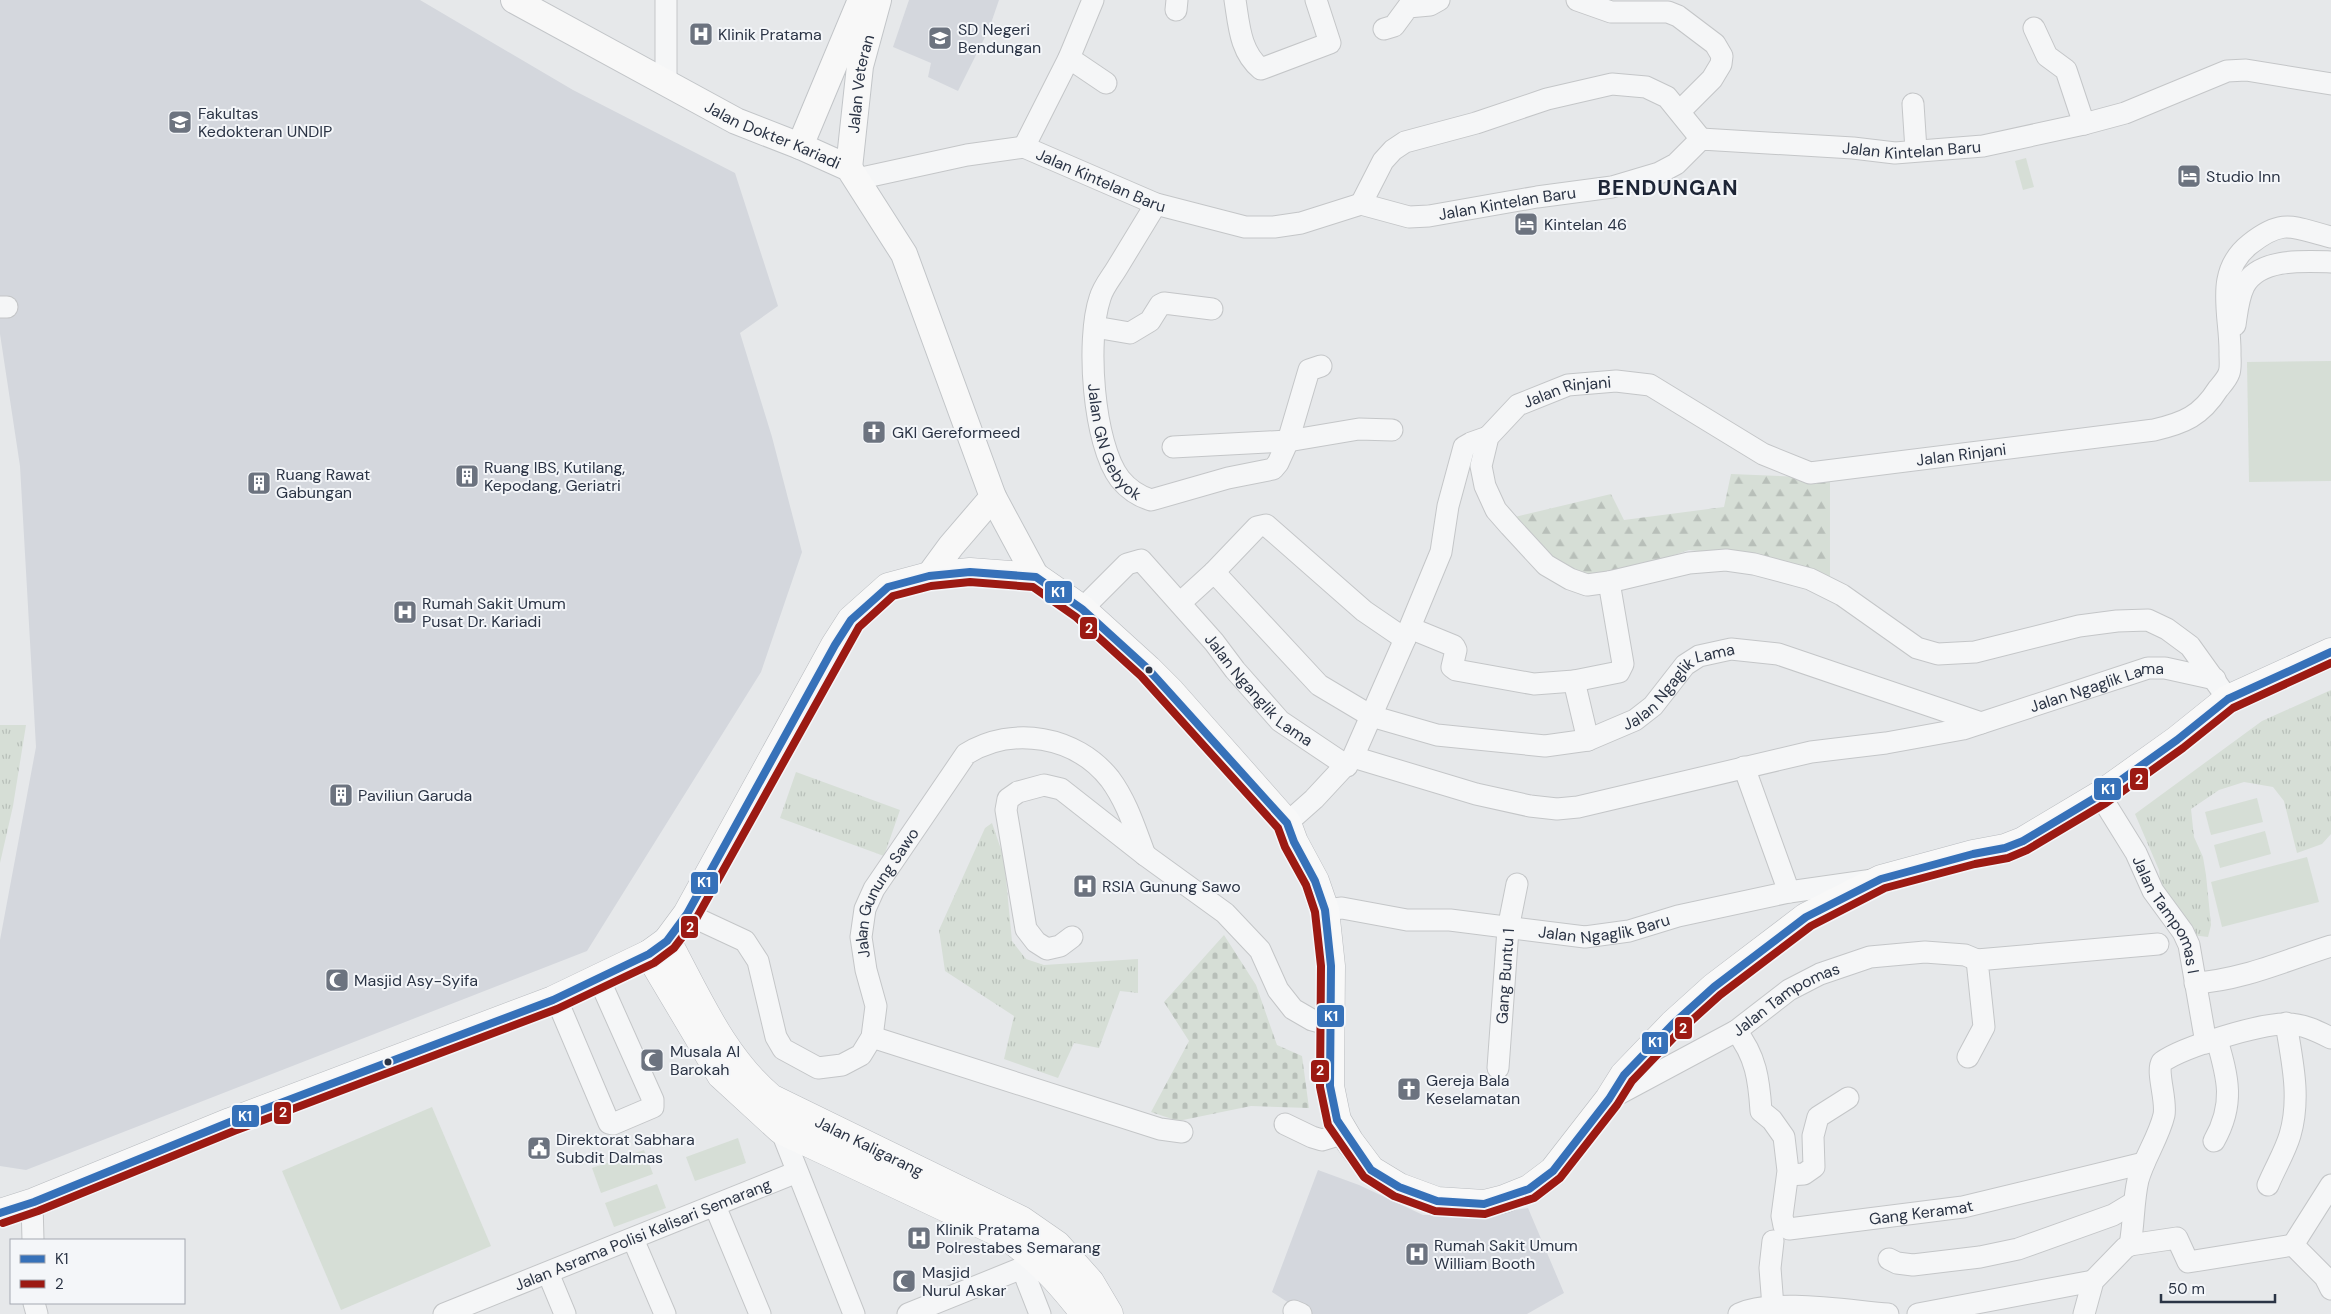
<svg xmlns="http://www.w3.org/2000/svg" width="2331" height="1314" viewBox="0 0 2331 1314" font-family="'DM Sans',sans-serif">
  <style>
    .built { fill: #d4d7dd }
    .grass { fill: url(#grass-tufts) }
    .forest { fill: url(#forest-firs) }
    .cemetery { fill: url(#cemetery-stones) }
    .pitch { fill: #d6ded6 }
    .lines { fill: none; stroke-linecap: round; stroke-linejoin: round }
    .minor-casing { stroke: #c4c6c8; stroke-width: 23 }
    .major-casing { stroke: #c2c5c8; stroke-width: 28 }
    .highway-casing { stroke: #b8bbbf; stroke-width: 29 }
    .minor { stroke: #f5f6f7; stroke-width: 21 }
    .major { stroke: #f8f8f8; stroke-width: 26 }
    .highway { stroke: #f8f8f8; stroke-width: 28 }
    .bus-1-casing { stroke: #f4f6f9; stroke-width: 11 }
    .bus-2-casing { stroke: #f4f6f9; stroke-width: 11 }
    .bus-1 { stroke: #3671b9; stroke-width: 8 }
    .bus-2 { stroke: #9c1a13; stroke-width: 8 }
    .bus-dot { fill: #2b3445; stroke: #f4f6f9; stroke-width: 2 }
    .labels { text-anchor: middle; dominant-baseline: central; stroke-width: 4; stroke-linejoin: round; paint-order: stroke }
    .poi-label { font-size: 16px; fill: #2b3445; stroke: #f4f6f9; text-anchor: start }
    .street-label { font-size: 16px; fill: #2b3445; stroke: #f4f6f9 }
    .district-label { font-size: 21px; font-weight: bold; letter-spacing: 1px; fill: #1d2536; stroke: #f4f6f9 }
    .line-badge { stroke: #f4f6f9; stroke-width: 2 }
    .badge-label { font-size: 14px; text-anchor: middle; font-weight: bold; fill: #fff }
  </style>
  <defs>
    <pattern id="grass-tufts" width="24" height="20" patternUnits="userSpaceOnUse" patternTransform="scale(1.25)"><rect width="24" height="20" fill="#d6ded6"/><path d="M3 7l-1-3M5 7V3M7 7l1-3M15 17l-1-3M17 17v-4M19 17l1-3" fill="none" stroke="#b8bfb9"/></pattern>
    <pattern id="forest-firs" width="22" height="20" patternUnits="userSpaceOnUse" patternTransform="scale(1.25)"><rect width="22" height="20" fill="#d6ded6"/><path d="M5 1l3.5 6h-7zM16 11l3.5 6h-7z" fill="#b8bfb9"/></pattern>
    <pattern id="cemetery-stones" width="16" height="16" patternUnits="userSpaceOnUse" patternTransform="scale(1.25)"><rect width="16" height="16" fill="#d6ded6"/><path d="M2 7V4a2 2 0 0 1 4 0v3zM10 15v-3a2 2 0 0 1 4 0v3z" fill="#b8bfb9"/></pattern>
  </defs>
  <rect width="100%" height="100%" fill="#e6e8ea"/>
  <g class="built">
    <path d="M0,0H420L573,90L735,173L778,306L740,333L772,437L802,552L761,672L587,951L26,1170L0,1166V940L36,747L20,466L0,334Z"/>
    <path d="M909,0H999L989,29L958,91L928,77L931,63L893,47Z"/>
    <path d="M1318,1170L1359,1185L1423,1215H1486L1528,1208L1564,1293L1527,1314H1306L1272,1292Z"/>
  </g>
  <g class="grass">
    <path d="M2331,690V834L2322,844L2297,853L2284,801L2273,787L2244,782L2219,790L2191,809L2194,837L2203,857L2206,875L2211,925L2208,937L2192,935L2162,899L2159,870L2135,814L2262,721Z"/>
    <path d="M0,725H26L13,806L0,863Z"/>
    <path d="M796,772L900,810L884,856L780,818Z"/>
    <path d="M992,823L1004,858L1012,941L1026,959L1044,965L1138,959V993L1120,991L1099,1048L1074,1043L1058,1078L1004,1059L1014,1016L945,971L939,930L985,828Z"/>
  </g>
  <path class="forest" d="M1731,474L1830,478V579L1778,559L1689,550L1602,579L1563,569L1515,517L1611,494L1624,520L1724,507Z"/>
  <path class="cemetery" d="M1224,935L1256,985L1277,1045L1302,1056L1309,1108L1251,1106L1178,1121L1151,1112L1189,1041L1164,1002Z"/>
  <g class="pitch">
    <path d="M2026,158L2034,187L2023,190L2015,161Z"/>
    <path d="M2331,361V481L2249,482L2247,362Z"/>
    <path d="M2257,798L2263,822L2211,835L2205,812Z"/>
    <path d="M2265,831L2271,854L2220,868L2214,845Z"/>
    <path d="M2307,857L2319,902L2222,927L2211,882Z"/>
    <path d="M432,1107L491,1246L341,1310L282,1171Z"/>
    <path d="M738,1138L746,1163L695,1181L686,1157Z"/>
    <path d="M644,1150L653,1174L601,1193L592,1168Z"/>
    <path d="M657,1184L666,1208L614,1227L605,1203Z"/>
  </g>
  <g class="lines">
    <g class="minor-casing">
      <g id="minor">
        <path d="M666,0V84"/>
        <path d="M1235,0C1239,25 1240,52 1261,69L1330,43L1316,0"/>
        <path d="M1577,0L1611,12H1668L1678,16L1715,44L1722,56L1721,64L1712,79L1680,111"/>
        <path d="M1176,10L1177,0"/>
        <path d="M2034,28L2047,56L2066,70L2084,124"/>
        <path d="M1384,29L1394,26L1408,7L1430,5L1439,0"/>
        <path d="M1069,58L1106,83"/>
        <path d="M1913,104L1916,150"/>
        <path d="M1024,147L1069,58L1093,0"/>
        <path id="s1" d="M857,179L967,155L1024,147L1156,204L1245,227H1274L1301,223L1361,204L1409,217L1429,216L1537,197L1612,187L1659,173L1676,164L1701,139L1853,148L1895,153L1983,146L2084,124L2125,113L2227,71L2246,70L2331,84"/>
        <path id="s2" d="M1156,204C1143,225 1130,247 1117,268C1111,278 1103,287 1100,298C1086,339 1093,444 1120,479C1129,490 1138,496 1151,500L1228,478L1273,469L1278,463L1288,441L1309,370L1321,366"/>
        <path d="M1361,204L1383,161L1393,150L1405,142L1476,123L1547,99L1612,84L1646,87L1667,97L1701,139"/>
        <path d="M0,307H7"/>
        <path d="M2235,325C2237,312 2238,298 2244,286C2259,258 2303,261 2331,262"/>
        <path d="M1095,327L1130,333L1150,321L1160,305L1164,303L1212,309"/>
        <path d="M1173,447L1288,441L1359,429L1392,430"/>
        <path d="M1214,572L1257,527L1266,525L1364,611L1405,639"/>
        <path id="s3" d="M1180,603L1214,572L1319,685L1371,716L1437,735L1545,746L1588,740L1635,720L1653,706L1685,665L1699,656L1731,649L1778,654L1981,723"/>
        <path id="s4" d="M1082,609L1127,564L1141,560L1214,642L1235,670L1280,721L1347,766"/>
        <path d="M1410,628L1454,646L1456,650L1452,667L1456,670L1534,684L1574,681L1619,672L1623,664L1609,582"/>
        <path d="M1574,681L1588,740"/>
        <path id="s5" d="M2228,699L2190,646L2167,629L2148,620L2117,621L2079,626L1975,652L1938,654L1917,648L1842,595L1810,579L1754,564L1726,560L1689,563L1609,582L1587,585L1570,579L1546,565L1510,526L1496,510L1485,486L1481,466L1488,437L1518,405L1568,385L1616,381L1650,385L1763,454L1810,473L2154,430C2184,423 2201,416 2218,389C2222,384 2227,379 2229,373C2231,368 2230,360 2230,354C2231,315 2213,273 2250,244C2284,217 2294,228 2331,237"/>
        <path id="s6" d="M1353,757L1476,794L1530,806L1557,809L1578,807L1811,752L1886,743L1963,729L2148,668H2165L2215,679"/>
        <path d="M1744,767L1789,892"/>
        <path id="s7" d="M2100,795L2136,853L2153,891L2183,932L2189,945L2206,1043"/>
        <path d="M1287,823L1314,799L1353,757L1405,639L1441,552L1448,506L1464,447L1471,443L1488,437"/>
        <path id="s8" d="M1325,910L1342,908L1407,920H1450L1585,937L1629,931L1678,916L1789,892L1873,880"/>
        <path id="s9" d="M687,914L745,941L758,961L776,1037L783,1049L818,1068L842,1065L861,1055L872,1037L876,1006L866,970L861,937L865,909L874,889L966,754C1013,725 1076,736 1110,779C1127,802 1135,829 1145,855"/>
        <path d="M1072,937L1060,946L1047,949L1036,942L1026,929L1006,810L1008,799L1018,792L1044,785L1061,789L1145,855L1225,913L1260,950L1278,990L1293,1009L1312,1020L1330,1025"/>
        <path d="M2195,983C2243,980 2286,960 2331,946"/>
        <path d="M556,998L609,1123L613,1124L653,1107V1100L599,979"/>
        <path id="s10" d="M1736,1031C1756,1056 1759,1080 1761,1111L1772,1120L1784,1137L1788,1171L1782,1216L1784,1226L1789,1229L1963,1207L2144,1163"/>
        <path d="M872,1037L1160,1129L1182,1132"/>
        <path d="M1968,1057L1984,1027L1977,960L2158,944"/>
        <path id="s11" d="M1498,1068L1508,929L1517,884"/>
        <path id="s12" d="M1609,1099L1736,1031L1789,990L1820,974L1870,957L1925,952L1965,955L1977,960"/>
        <path d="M1285,1124L1312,1137L1322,1140L1345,1133"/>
        <path d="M781,1130L854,1314"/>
        <path d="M2214,1141C2235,1104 2228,1078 2217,1040"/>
        <path d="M1788,1175L1804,1174L1814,1167L1813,1136L1818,1117L1848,1098"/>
        <path d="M2268,1185C2275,1168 2285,1152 2290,1135C2301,1097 2292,1061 2286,1023"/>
        <path d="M2331,1185L2293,1245L2325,1277L2331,1289"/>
        <path d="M32,1203L33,1240"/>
        <path d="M715,1206L760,1314"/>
        <path d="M633,1239L665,1314"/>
        <path d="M1773,1241L1770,1268L1773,1307"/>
        <path d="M2130,1245C2134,1223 2133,1202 2138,1180C2144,1158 2159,1137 2164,1115C2167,1100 2156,1072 2162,1062C2183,1047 2261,1023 2287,1024C2303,1024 2317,1031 2331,1038"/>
        <path d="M1889,1259L1897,1263L1913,1265L1980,1257L2018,1249L2113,1215L2133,1203"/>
        <path d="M1022,1268L1040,1314"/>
        <path d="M548,1273L565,1314"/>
        <path d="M34,1303L37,1314"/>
        <path d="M1294,1311L1301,1314"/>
        <path id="s13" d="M444,1314L797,1172"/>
        <path d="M908,1314L1022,1268L1035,1256"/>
        <path d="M1739,1314C1774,1298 1849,1311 1888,1314"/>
        <path d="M1918,1314L2093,1281"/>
        <path d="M2084,1314L2093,1281L2125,1248L2130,1245L2177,1238L2188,1262L2293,1245"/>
      </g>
    </g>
    <g class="major-casing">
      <g id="major">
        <path id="s14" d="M514,0L736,121L800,146L849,168L904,254L993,497L1036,577"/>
        <path d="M800,146L861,0"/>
        <path id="s15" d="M849,168L860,66L878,0"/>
        <path d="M929,576L951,546L993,497"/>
      </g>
    </g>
    <g class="highway-casing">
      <g id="highway">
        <path id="s16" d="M667,941C697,996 722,1057 771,1098L1021,1220L1057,1245L1090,1282L1109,1314"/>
        <path d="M649,954L721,1075L781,1130L1006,1236C1040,1260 1059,1281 1085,1314"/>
        <path d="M0,1213L34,1202L230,1122L553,1000L649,954L667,941L687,914L835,645L851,620L888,587L929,576L970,572L1036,577L1082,609L1148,669L1171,692L1287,823L1294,842L1315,881L1325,910L1331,966L1330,1086L1337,1120L1350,1142L1371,1170L1399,1187L1437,1201L1484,1204L1504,1199L1529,1189L1553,1171L1609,1099L1624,1075L1673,1024L1714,987L1806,917L1881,879L1973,854L2005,848L2023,841L2100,795L2177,740L2228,699L2331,652"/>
      </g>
    </g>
    <use href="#minor" class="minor"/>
    <use href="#major" class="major"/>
    <use href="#highway" class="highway"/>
    <g class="bus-1-casing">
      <path id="bus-1" d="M0,1213L34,1202L230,1122L553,1000L649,954L667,941L687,914L835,645L851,620L888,587L929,576L970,572L1036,577L1082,609L1148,669L1287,823L1294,842L1315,881L1325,910L1331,966L1330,1086L1337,1120L1371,1170L1399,1187L1437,1201L1484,1204L1529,1189L1553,1171L1609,1099L1624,1075L1673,1024L1714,987L1806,917L1881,879L1973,854L2005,848L2023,841L2100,795L2177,740L2228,699L2331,652"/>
    </g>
    <g class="bus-2-casing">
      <path id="bus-2" d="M3,1223L38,1211L234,1131L557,1009L654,963L674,948L696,919L859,627L893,596L931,586L970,582L1033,587L1076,617L1141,676L1278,828L1285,847L1306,885L1315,912L1321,966L1320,1087L1328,1125L1364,1177L1394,1196L1435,1211L1485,1214L1534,1198L1560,1178L1617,1105L1632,1081L1680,1031L1720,995L1811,926L1885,888L1975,864L2008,858L2027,850L2106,803L2183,748L2233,708L2331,663"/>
    </g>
    <use href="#bus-1" class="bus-1"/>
    <use href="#bus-2" class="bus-2"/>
  </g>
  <defs>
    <g id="hospital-square" transform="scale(1.25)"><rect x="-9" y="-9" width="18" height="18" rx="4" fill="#6c737f" stroke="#f4f6f9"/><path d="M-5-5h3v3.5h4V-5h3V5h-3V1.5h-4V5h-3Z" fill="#fff"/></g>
    <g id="school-square" transform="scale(1.25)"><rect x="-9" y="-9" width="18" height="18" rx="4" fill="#6c737f" stroke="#f4f6f9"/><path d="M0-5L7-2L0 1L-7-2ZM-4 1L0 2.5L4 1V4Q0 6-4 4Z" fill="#fff"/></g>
    <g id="university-square" transform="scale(1.25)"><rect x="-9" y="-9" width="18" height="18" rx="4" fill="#6c737f" stroke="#f4f6f9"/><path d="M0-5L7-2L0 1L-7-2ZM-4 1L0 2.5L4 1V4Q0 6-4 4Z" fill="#fff"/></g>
    <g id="hotel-square" transform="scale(1.25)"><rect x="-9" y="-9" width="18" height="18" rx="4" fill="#6c737f" stroke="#f4f6f9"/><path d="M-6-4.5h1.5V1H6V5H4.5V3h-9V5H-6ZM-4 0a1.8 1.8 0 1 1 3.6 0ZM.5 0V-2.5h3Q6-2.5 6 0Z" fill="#fff"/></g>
    <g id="church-square" transform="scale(1.25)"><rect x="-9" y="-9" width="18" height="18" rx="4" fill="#6c737f" stroke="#f4f6f9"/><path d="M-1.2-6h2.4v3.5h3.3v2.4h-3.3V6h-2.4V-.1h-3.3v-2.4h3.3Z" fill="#fff"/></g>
    <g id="building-square" transform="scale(1.25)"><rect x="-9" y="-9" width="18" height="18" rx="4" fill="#6c737f" stroke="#f4f6f9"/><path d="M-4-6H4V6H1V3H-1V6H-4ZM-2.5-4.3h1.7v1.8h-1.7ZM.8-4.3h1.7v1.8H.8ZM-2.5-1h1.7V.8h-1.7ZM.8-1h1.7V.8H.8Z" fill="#fff"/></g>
    <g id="mosque-square" transform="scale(1.25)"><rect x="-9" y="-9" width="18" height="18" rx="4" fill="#6c737f" stroke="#f4f6f9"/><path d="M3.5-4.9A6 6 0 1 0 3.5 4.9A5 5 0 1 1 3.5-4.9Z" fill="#fff"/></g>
    <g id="civic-square" transform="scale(1.25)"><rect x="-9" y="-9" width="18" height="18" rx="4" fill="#6c737f" stroke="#f4f6f9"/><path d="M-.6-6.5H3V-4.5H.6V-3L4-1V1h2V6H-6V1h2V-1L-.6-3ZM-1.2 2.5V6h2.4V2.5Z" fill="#fff"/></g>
  </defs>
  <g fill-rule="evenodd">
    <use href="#hospital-square" x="701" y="34"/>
    <use href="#school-square" x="940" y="38"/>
    <use href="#university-square" x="180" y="122"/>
    <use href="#hotel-square" x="2189" y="176"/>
    <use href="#hotel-square" x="1526" y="224"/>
    <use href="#church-square" x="874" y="432"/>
    <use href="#building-square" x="467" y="476"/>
    <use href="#building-square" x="259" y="483"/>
    <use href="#hospital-square" x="405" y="612"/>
    <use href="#building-square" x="341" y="795"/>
    <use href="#hospital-square" x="1085" y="886"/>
    <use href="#mosque-square" x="337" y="980"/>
    <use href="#mosque-square" x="652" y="1060"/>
    <use href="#church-square" x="1409" y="1089"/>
    <use href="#civic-square" x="539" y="1148"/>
    <use href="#hospital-square" x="919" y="1238"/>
    <use href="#hospital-square" x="1417" y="1254"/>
    <use href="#mosque-square" x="904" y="1281"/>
  </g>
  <g class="bus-dot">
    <circle cx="1149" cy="670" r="4.5"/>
    <circle cx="388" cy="1062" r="4.5"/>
  </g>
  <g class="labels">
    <g class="poi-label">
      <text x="958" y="29">SD Negeri<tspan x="958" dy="18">Bendungan</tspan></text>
      <text x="718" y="34">Klinik Pratama</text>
      <text x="198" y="113">Fakultas<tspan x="198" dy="18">Kedokteran UNDIP</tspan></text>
      <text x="2206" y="176">Studio Inn</text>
      <text x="1544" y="224">Kintelan 46</text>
      <text x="892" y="432">GKI Gereformeed</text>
      <text x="484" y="467">Ruang IBS, Kutilang,<tspan x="484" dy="18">Kepodang, Geriatri</tspan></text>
      <text x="276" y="474">Ruang Rawat<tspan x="276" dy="18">Gabungan</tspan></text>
      <text x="422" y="603">Rumah Sakit Umum<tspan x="422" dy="18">Pusat Dr. Kariadi</tspan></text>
      <text x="358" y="795">Paviliun Garuda</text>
      <text x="1102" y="886">RSIA Gunung Sawo</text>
      <text x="354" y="980">Masjid Asy-Syifa</text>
      <text x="670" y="1051">Musala Al<tspan x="670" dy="18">Barokah</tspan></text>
      <text x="1426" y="1080">Gereja Bala<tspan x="1426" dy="18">Keselamatan</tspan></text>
      <text x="556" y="1139">Direktorat Sabhara<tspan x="556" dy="18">Subdit Dalmas</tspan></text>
      <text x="936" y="1229">Klinik Pratama<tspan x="936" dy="18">Polrestabes Semarang</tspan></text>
      <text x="1434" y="1245">Rumah Sakit Umum<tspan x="1434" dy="18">William Booth</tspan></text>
      <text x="922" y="1272">Masjid<tspan x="922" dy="18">Nurul Askar</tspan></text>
    </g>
    <g class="street-label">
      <text stroke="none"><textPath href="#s15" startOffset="85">Jalan Veteran</textPath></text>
      <text stroke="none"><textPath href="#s14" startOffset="292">Jalan Dokter Kariadi</textPath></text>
      <text stroke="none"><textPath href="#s1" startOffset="1095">Jalan Kintelan Baru</textPath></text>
      <text stroke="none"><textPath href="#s1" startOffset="254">Jalan Kintelan Baru</textPath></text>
      <text stroke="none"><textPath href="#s1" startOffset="674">Jalan Kintelan Baru</textPath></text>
      <text stroke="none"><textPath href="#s5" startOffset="998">Jalan Rinjani</textPath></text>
      <text stroke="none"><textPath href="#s2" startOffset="259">Jalan GN Gebyok</textPath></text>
      <text stroke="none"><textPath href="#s5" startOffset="1418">Jalan Rinjani</textPath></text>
      <text stroke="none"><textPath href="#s4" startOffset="254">Jalan Nganglik Lama</textPath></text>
      <text stroke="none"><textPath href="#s3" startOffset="590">Jalan Ngaglik Lama</textPath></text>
      <text stroke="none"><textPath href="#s6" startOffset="766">Jalan Ngaglik Lama</textPath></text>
      <text stroke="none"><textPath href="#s9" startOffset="439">Jalan Gunung Sawo</textPath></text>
      <text stroke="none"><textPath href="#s7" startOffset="138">Jalan Tampomas I</textPath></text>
      <text stroke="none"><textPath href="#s8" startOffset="282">Jalan Ngaglik Baru</textPath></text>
      <text stroke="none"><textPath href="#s11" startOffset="92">Gang Buntu 1</textPath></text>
      <text stroke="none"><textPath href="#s12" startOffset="204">Jalan Tampomas</textPath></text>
      <text stroke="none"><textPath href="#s16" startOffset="299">Jalan Kaligarang</textPath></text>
      <text stroke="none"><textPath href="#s10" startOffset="349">Gang Keramat</textPath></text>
      <text stroke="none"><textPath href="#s13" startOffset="214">Jalan Asrama Polisi Kalisari Semarang</textPath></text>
    </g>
    <g class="district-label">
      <text x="1668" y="188">BENDUNGAN</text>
    </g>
  </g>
  <g class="line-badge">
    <rect x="1044" y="580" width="29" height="24" rx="5" fill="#3671b9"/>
    <rect x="1079" y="616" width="19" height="24" rx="5" fill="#9c1a13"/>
    <rect x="2129" y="767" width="20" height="24" rx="5" fill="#9c1a13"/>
    <rect x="2093" y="777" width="29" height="24" rx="5" fill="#3671b9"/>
    <rect x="690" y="871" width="29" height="24" rx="5" fill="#3671b9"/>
    <rect x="680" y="915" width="19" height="24" rx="5" fill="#9c1a13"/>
    <rect x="1316" y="1004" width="29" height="24" rx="5" fill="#3671b9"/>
    <rect x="1674" y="1016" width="19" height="24" rx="5" fill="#9c1a13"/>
    <rect x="1641" y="1031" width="28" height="24" rx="5" fill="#3671b9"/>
    <rect x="1310" y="1059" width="20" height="24" rx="5" fill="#9c1a13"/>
    <rect x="273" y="1101" width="19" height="24" rx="5" fill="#9c1a13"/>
    <rect x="231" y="1104" width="29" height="24" rx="5" fill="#3671b9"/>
  </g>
  <g class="badge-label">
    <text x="1058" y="597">K1</text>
    <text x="1089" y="633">2</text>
    <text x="2139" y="784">2</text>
    <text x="2108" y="794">K1</text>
    <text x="704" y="887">K1</text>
    <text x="690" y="932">2</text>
    <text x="1331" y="1021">K1</text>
    <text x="1683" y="1033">2</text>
    <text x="1655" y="1047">K1</text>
    <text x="1320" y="1075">2</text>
    <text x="283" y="1117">2</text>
    <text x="245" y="1121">K1</text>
  </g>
  <rect x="10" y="1239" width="175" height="65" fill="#f4f6f9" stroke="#a4a8b1"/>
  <rect x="20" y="1255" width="25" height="8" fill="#3671b9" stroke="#a4a8b1"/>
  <text x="55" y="1264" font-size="15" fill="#2b3445">K1</text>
  <rect x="20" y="1280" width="25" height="8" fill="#9c1a13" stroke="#a4a8b1"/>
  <text x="55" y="1289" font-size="15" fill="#2b3445">2</text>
  <path d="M2161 1294v8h114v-8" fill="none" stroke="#2b3445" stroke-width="2.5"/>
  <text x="2168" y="1294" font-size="15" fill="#2b3445" stroke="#f4f6f9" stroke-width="4" paint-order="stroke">50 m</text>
</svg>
